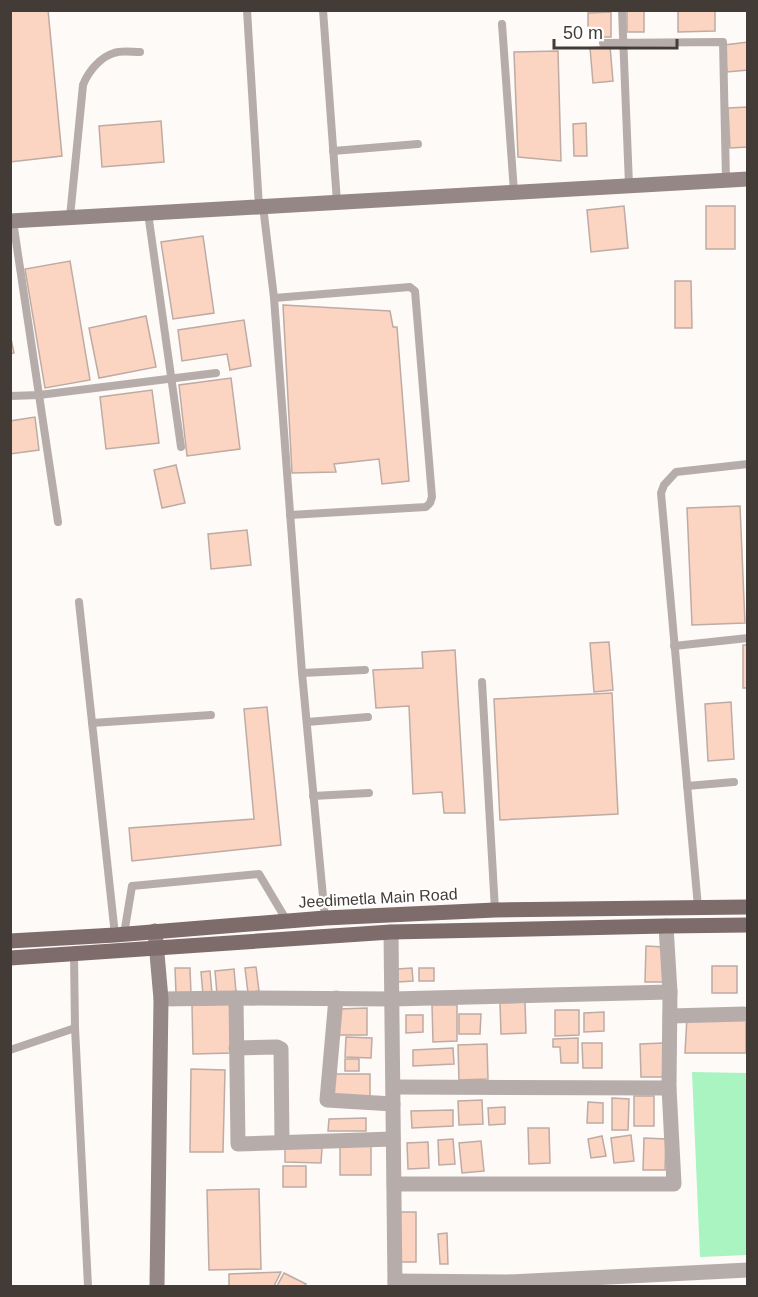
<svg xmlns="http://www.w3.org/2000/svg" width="758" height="1297" viewBox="0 0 758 1297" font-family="Helvetica,sans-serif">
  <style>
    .green { fill: #aaf4c1 }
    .building { fill: #fcd4c2; stroke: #beaba3; stroke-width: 1.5 }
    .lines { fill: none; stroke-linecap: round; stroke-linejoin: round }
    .lane { stroke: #b6adab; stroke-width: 8 }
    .street { stroke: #b6adab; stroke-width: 15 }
    .secondary { stroke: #958785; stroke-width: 15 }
    .primary { stroke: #7d6c6a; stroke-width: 15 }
    .labels { text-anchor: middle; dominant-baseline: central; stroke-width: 4.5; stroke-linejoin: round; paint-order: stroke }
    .street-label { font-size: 16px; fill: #423b36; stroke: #fff }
  </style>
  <rect width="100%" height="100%" fill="#fefaf8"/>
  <path class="green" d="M692,1072L747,1073V1255L700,1257Z"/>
  <g class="building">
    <path d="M10,10H48L62,156L10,162Z"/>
    <rect x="627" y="10" width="17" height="22"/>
    <path d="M678,10H715V31L678,32Z"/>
    <path d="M611,12V37H588V13Z"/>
    <path d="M748,42V70L727,72L724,45Z"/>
    <path d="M610,46L613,81L593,83L590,48Z"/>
    <path d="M558,51L561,161L518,157L514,52Z"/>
    <path d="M748,107V147L730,148L728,108Z"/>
    <path d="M161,121L164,162L102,167L99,126Z"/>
    <path d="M586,123L587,156H574L573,124Z"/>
    <path d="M624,206L628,248L591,252L587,210Z"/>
    <rect x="706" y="206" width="29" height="43"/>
    <path d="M203,236L214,313L173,319L161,242Z"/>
    <path d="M70,261L90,380L45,388L25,269Z"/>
    <path d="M675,281H691L692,328H675Z"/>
    <path d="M283,305L390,311L393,327H397L409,481L382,484L379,459L334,464L336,472L292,473Z"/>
    <path d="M146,316L156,367L99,378L89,328Z"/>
    <path d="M244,320L251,366L230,370L227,354L182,361L178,330Z"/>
    <path d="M10,334L14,353L10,354Z"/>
    <path d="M231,378L240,449L187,456L179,385Z"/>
    <path d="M152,390L159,443L106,449L100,397Z"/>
    <path d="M35,417L39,450L10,454V421Z"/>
    <path d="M176,465L185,503L162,508L154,470Z"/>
    <path d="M740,506L745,623L692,625L687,508Z"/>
    <path d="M247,530L251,565L211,569L208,534Z"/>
    <path d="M609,642L613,690L594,692L590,643Z"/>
    <rect x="743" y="645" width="5" height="43"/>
    <path d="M455,650L465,813H444L442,792L413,794L409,706L376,708L373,670L423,668L422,652Z"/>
    <path d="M612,693L618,814L500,820L494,699Z"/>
    <path d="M731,702L734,759L708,761L705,704Z"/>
    <path d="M267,707L281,845L132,861L129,828L254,819L244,709Z"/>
    <path d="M646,946L663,947V982H645Z"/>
    <rect x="712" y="966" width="25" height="27"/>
    <path d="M256,967L259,991L248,993L245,968Z"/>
    <path d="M175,968H190L191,994H176Z"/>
    <path d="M412,968L413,981L398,982L397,969Z"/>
    <rect x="419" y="968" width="15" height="13"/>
    <path d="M234,969L236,992L217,994L215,971Z"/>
    <path d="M210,971L212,994L203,995L201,972Z"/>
    <path d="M525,1002L526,1033L501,1034L500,1003Z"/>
    <path d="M231,1004L232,1053L193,1054L192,1005Z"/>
    <path d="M432,1005H457V1041L433,1042Z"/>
    <path d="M367,1008V1035H337V1009Z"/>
    <path d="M555,1010H579V1035L555,1036Z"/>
    <path d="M604,1012V1031L584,1032V1013Z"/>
    <path d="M459,1014H481L480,1034H459Z"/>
    <path d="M406,1015H423V1032L406,1033Z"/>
    <path d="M687,1017H746V1053H685Z"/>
    <path d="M346,1037L372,1038L371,1058L345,1057Z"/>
    <path d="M578,1038V1063H561L560,1047H553V1039Z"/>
    <path d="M582,1043H602V1068H583Z"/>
    <path d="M663,1043V1077H641L640,1044Z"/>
    <path d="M487,1044L488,1079L459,1080L458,1045Z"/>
    <path d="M453,1048L454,1064L413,1066V1050Z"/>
    <rect x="345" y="1059" width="14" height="12"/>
    <path d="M191,1069L225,1070L223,1152H190Z"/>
    <rect x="330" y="1074" width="40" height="23"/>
    <rect x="634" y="1096" width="20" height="30"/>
    <path d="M612,1098L629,1099L628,1130H612Z"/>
    <path d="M482,1100L483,1124L459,1125L458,1101Z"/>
    <path d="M588,1102L603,1103V1123H587Z"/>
    <path d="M505,1107V1124L489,1125L488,1108Z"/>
    <path d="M453,1110V1126L412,1128L411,1111Z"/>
    <path d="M366,1118V1131H328L329,1119Z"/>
    <path d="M528,1128H549L550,1163L529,1164Z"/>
    <path d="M631,1135L634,1161L614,1163L611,1138Z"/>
    <path d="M602,1136L606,1156L591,1158L588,1139Z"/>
    <path d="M644,1138L666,1139L665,1170H643Z"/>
    <path d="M453,1139L455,1164L439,1165L438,1140Z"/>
    <path d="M481,1141L484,1171L462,1173L459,1143Z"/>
    <path d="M428,1142L429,1168L408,1169L407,1143Z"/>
    <rect x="340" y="1143" width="31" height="32"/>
    <path d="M285,1147L322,1148L321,1163L285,1162Z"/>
    <rect x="283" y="1166" width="23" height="21"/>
    <path d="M259,1189L261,1269L209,1270L207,1190Z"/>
    <path d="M399,1212H416V1262H398Z"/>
    <path d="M447,1233L448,1264H440L438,1234Z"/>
    <path d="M281,1272L274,1286H229V1274Z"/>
    <path d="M284,1273L306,1284L304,1286H277Z"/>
  </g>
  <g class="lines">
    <g class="lane">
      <path d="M247,10L259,207"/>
      <path d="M323,10L337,202"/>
      <path d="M622,10L629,185"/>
      <path d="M502,24L514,192"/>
      <path d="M603,43L723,42L726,180"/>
      <path d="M333,151L418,144"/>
      <path d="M263,206L274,298L302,673L325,918"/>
      <path d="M148,213L181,447"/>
      <path d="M70,217L83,85C88,72 100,57 114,53C121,50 132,52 140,52"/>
      <path d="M13,221L58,522"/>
      <path d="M274,298L410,287L415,291L432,497L430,503L426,507L290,515"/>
      <path d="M10,396L39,395L216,373"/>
      <path d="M79,602L115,935"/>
      <path d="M674,646L748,638"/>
      <path d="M302,673L365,670"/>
      <path d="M482,682L495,910"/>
      <path d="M307,722L368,717"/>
      <path d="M92,723L211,715"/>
      <path d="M687,786L734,782"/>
      <path d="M313,796L369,793"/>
      <path d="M698,907L661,493L664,485L676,472L748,464"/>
      <path d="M124,934L132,886L259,874L287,921"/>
      <path d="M74,954L75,1028L88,1286"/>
      <path d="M10,1050L75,1028"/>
    </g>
    <g class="street">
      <path d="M391,932L395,1286"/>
      <path d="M236,998L238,1144L393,1139"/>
      <path d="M336,998L327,1100L393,1104"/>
      <path d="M161,999L236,998L392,999L670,992"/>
      <path d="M670,1016L744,1014"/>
      <path d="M236,1048L277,1047L281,1049L282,1142"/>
      <path d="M393,1087L669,1088"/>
      <path d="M394,1184H674L669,1088L670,992L666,926"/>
      <path d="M395,1281L510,1282V1286"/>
      <path d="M510,1282L748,1270"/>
    </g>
    <g class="secondary">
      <path d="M10,221L748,179"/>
      <path d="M155,931L161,999L157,1286"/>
    </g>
    <g class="primary">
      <path d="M10,941L115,935L325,918L495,910L748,907"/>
      <path d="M10,958L391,932L666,926L748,925"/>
    </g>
  </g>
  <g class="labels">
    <g class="street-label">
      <text transform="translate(378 898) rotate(-3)">Jeedimetla Main Road</text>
    </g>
  </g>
  <rect width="758" height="1297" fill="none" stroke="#423b36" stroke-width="24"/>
  <path d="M554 39v9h123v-9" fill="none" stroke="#423b36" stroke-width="3"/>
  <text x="563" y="39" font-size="18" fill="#423b36" stroke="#ffffff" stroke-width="4.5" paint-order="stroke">50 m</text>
</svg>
